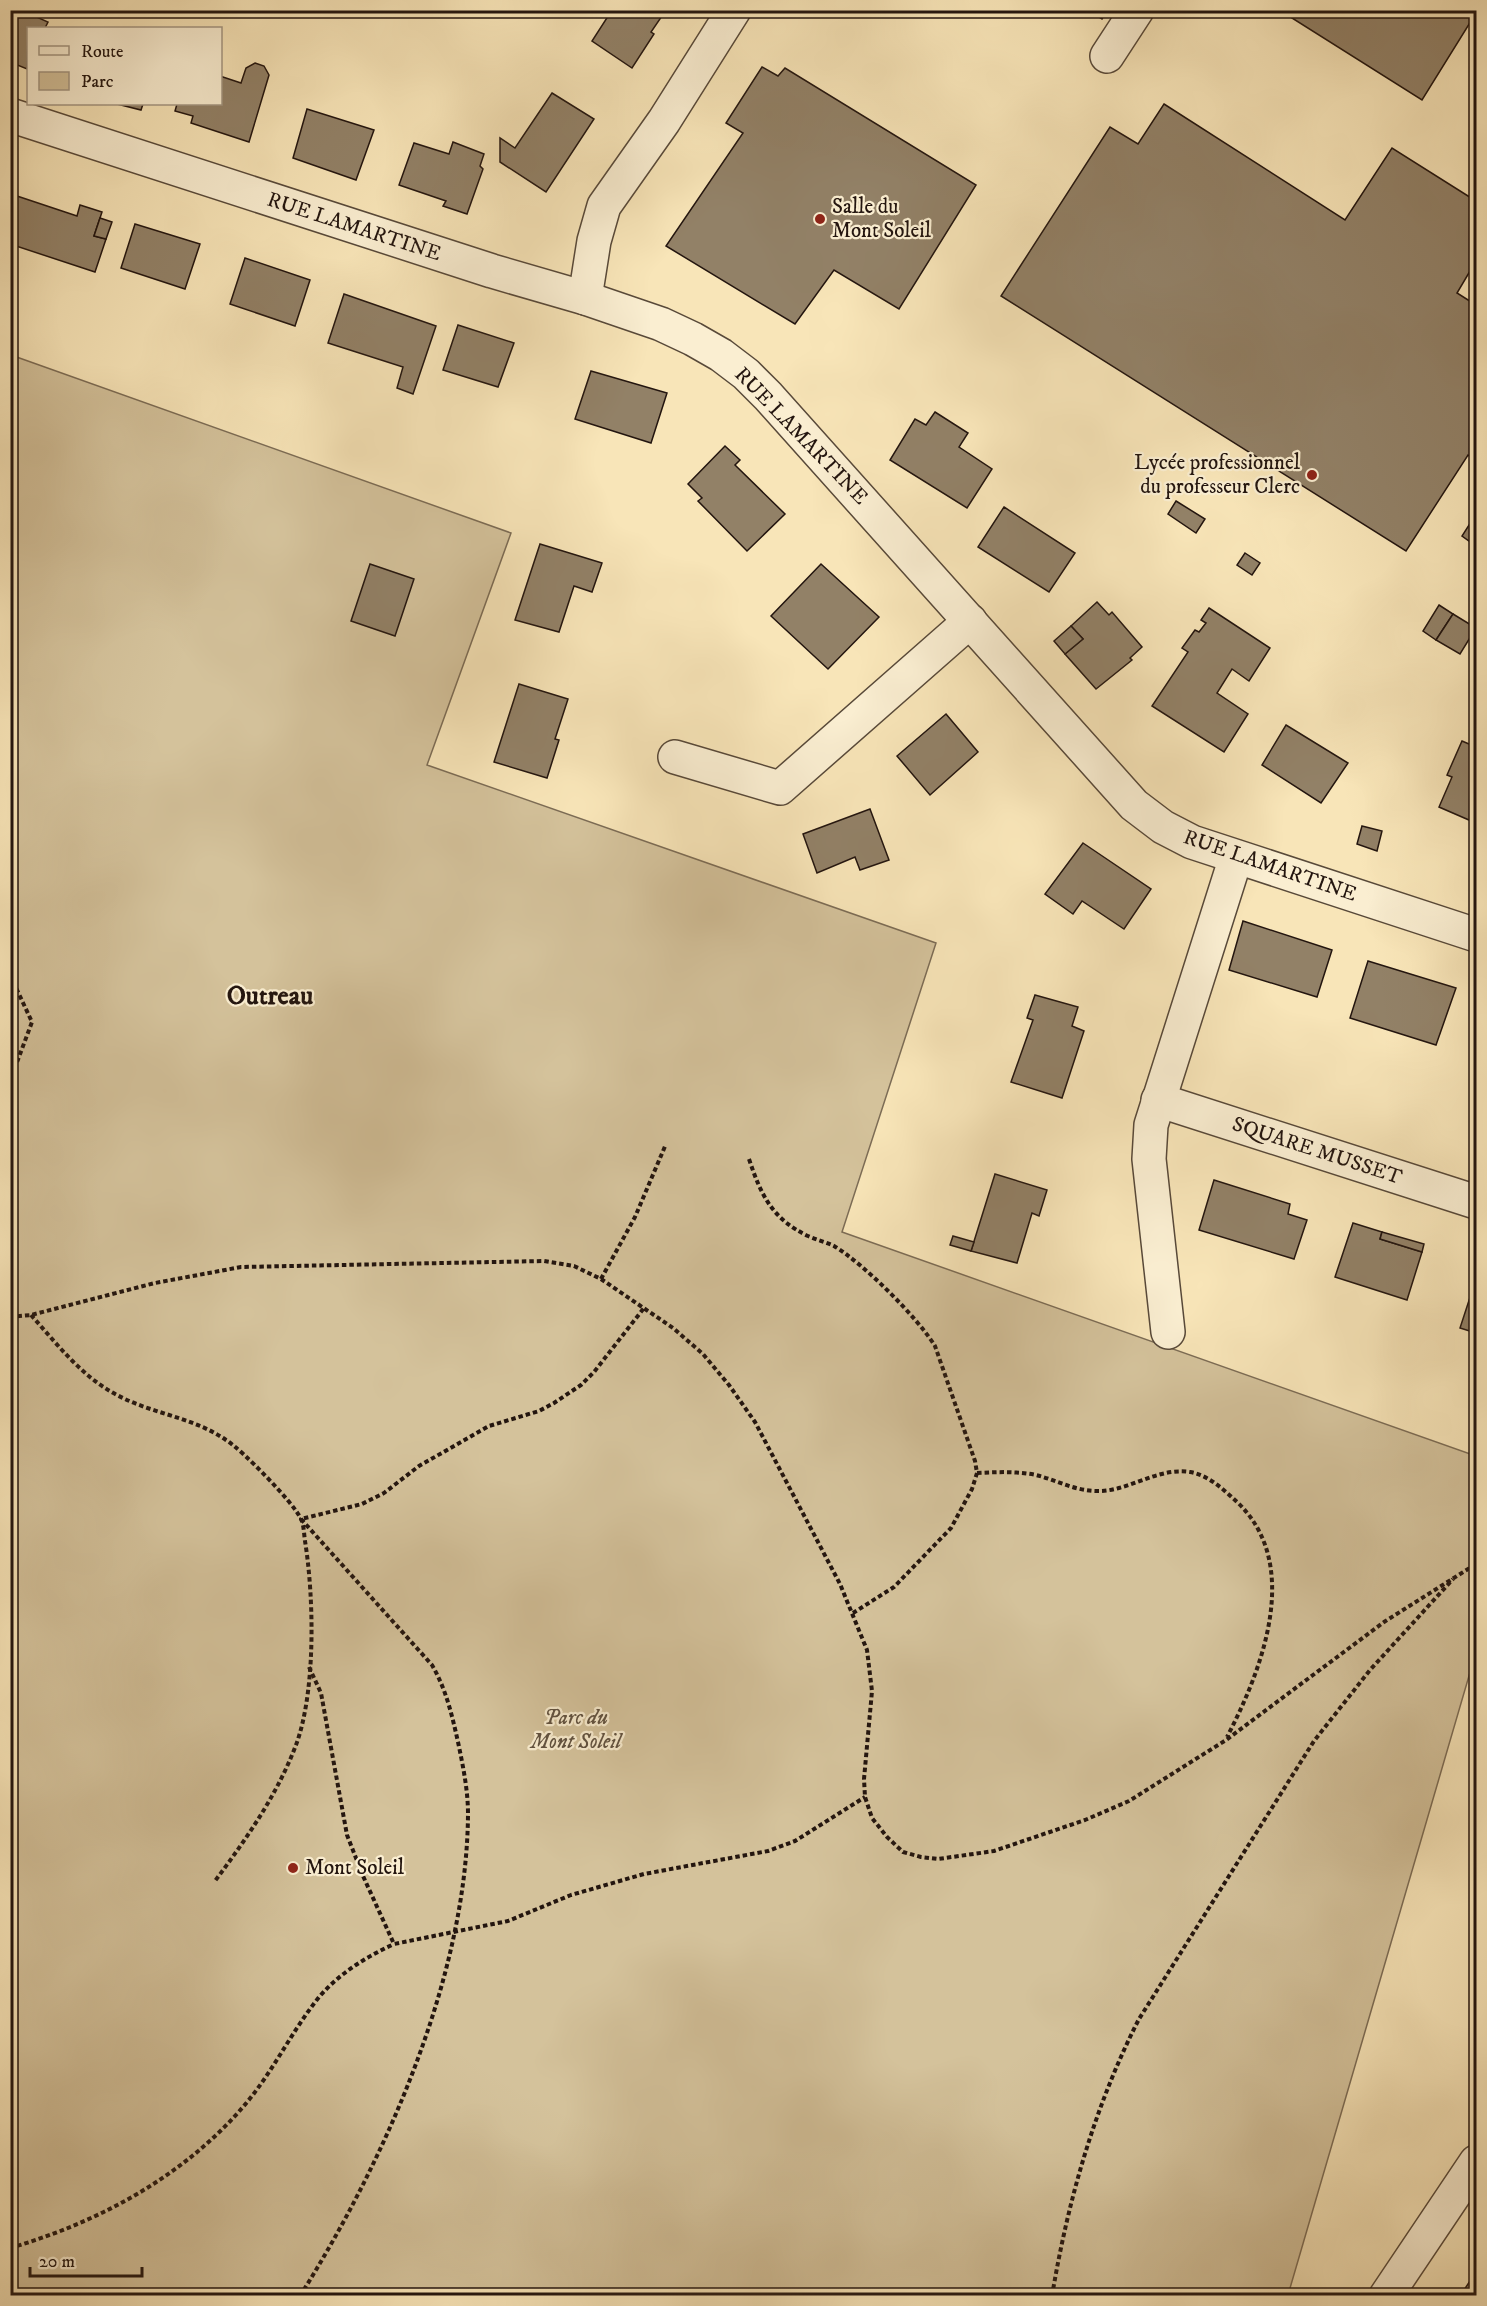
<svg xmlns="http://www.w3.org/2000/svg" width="1487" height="2306" viewBox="0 0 1487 2306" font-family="'IM FELL DW Pica',serif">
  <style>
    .green { fill: #d4c29b; stroke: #7c6c55; stroke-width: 1.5 }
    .building { fill: #928167; stroke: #23150f; stroke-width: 1.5 }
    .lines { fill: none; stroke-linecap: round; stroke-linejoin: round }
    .minor-casing { stroke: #584939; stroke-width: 36 }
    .path { stroke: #23150f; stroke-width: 4; stroke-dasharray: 4.5 3; stroke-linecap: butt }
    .minor { stroke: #faeed1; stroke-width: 33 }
    .poi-dot { fill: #8f2418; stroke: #faeed1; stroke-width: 2 }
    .labels { text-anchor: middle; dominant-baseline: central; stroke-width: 4.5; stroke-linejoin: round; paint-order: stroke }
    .poi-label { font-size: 21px; fill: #23150f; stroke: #faeed1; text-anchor: start }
    .street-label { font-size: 21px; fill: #23150f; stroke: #faeed1 }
    .park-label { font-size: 21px; font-style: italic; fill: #615240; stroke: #faeed1 }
    .district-label { font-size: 27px; font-weight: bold; fill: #23150f; stroke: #faeed1 }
  </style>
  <rect width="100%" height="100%" fill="#f8e5b8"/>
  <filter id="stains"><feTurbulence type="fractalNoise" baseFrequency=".00333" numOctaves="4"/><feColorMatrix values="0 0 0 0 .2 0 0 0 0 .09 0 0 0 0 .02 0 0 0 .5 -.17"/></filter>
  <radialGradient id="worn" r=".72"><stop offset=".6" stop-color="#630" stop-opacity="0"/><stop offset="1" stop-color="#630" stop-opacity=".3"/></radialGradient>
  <path class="green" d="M11,355L511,533L427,765L936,943L842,1232L1476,1456V1652L1288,2295H11Z"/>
  <g class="building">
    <path d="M10,10H21L48,22L45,28H28L27,69L10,62Z"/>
    <path d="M612,10H654L662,16L651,32L654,34L632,68L592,41Z"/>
    <path d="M1088,10H1107L1102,19Z"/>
    <path d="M1286,10H1476V13L1422,100L1284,13Z"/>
    <path d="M255,63L264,66L269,75L249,142L191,123L193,116L175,111L177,104H220V76L241,83L246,68Z"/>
    <path d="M762,67L778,76L785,68L976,185L899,309L834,270L795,324L666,246L743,133L726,123Z"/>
    <path d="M552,93L594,119L546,192L500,162V138L515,148Z"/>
    <path d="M117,104H143L141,110Z"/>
    <path d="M1164,104L1345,220L1392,148L1476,201V261L1457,293L1476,305V461L1468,455L1406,551L1001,296L1110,127L1138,144Z"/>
    <path d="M307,109L374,130L356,180L293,158Z"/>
    <path d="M453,142L484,154L480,166L483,169L467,214L443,206L446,201L399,185L414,143L449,154Z"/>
    <path d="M11,194L77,216L80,205L102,212L94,236L106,239L95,272L10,244Z"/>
    <path d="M100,218L112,222L106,239L94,236Z"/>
    <path d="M135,224L200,244L185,289L121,268Z"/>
    <path d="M245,258L310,280L295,326L230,304Z"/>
    <path d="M344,294L436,326L413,394L397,388L403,367L328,343Z"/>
    <path d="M458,325L514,343L498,387L443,370Z"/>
    <path d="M591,371L667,393L651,443L575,419Z"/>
    <path d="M935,412L968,433L959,447L992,469L967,508L890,460L915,419L926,425Z"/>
    <path d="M725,446L740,460L735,465L785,514L747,551L698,501L702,498L688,484Z"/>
    <path d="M1176,501L1205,519L1196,533L1168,514Z"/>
    <path d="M1004,507L1075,553L1049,592L978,547Z"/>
    <path d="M1476,514V546L1462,536Z"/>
    <path d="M540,544L602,563L592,592L574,586L559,632L515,620Z"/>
    <path d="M1245,553L1260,563L1252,575L1237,565Z"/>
    <path d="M370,564L414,579L395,636L351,621Z"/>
    <path d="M821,564L879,617L828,669L771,616Z"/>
    <path d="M1097,602L1109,615L1112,612L1142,647L1130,658L1132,660L1096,689L1065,654L1083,639L1071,626Z"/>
    <path d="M1439,605L1453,614L1436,640L1423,631Z"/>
    <path d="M1209,608L1270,648L1249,681L1232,669L1217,693L1248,714L1224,752L1152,706L1188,652L1182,648L1195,630L1199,632L1206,623L1201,620Z"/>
    <path d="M1453,614L1476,628L1460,654L1436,640Z"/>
    <path d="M1071,626L1083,639L1065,654L1054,641Z"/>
    <path d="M519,684L568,699L555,739L559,740L547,778L494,762Z"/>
    <path d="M946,714L978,752L930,795L897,756Z"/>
    <path d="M1286,725L1348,763L1321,803L1262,765Z"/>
    <path d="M1462,741L1476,747V821L1471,818L1469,820L1439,807L1452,777L1447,775Z"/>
    <path d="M870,809L889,860L860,870L855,857L817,873L803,834Z"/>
    <path d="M1362,826L1382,831L1377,851L1357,844Z"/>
    <path d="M1083,843L1151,889L1124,929L1082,901L1073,914L1045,894Z"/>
    <path d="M1243,921L1332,950L1317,997L1229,970Z"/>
    <path d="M1368,961L1456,988L1436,1045L1350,1018Z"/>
    <path d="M1035,995L1078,1007L1072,1026L1084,1031L1062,1098L1011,1082L1033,1020L1027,1018Z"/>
    <path d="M995,1174L1047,1190L1039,1216L1032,1213L1017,1263L971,1251Z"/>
    <path d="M1214,1180L1290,1204L1288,1214L1307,1220L1294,1259L1199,1230Z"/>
    <path d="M1353,1223L1382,1232L1380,1239L1422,1252L1407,1300L1335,1277Z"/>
    <path d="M1382,1232L1424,1244L1422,1252L1380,1239Z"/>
    <path d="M953,1236L974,1242L971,1251L950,1245Z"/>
    <path d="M1476,1279V1333L1460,1328Z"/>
    <path d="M1476,2272V2296H1460Z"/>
  </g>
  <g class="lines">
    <g class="minor-casing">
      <g id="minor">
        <path d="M1107,56L1137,10"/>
        <path d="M10,115L492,271L585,298L661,324L693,339L721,355L746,374L768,396L1134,805L1163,827L1192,842L1476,935"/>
        <path d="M585,298L594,241L604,206L664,121L734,10"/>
        <path d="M675,757L780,788L970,621"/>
        <path d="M1158,1100L1476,1202"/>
        <path d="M1168,1332L1149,1159L1151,1125L1236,857"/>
        <path d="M1386,2296L1476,2162"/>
      </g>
    </g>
    <g class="path">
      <path d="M10,975L32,1022L10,1081"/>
      <path d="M749,1159C761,1195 772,1219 808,1236C817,1240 826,1242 834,1246C864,1264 917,1317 935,1346L975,1461L977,1473L972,1489L951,1528L894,1587L853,1613"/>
      <path d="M601,1279L635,1217L666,1144"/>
      <path d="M31,1315C57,1344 82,1377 117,1395C152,1414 193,1417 226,1440C242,1450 294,1503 301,1519C304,1525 304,1535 305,1541C314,1597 316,1691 296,1745C277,1795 247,1838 215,1881"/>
      <path d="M10,1317L31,1315L155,1283L241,1267L544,1261L574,1266L601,1279L673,1328L703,1354L729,1385L755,1422L840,1584L867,1650L872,1691L864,1779L865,1797L872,1818L887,1837L903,1852L921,1857L938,1859L994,1851L1085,1820L1129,1801L1226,1740L1384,1622L1476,1564"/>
      <path d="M977,1473C997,1472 1016,1471 1036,1475C1056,1480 1075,1491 1097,1491C1128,1492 1157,1467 1190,1472C1208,1475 1223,1489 1236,1501C1303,1563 1263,1668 1227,1737"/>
      <path d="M309,1667L321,1693L347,1835L363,1876L394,1944L508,1921L571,1895L644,1874L768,1851L795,1841L865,1797"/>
      <path d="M10,2248C100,2222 188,2174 248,2101C275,2068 293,2029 320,1996C340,1973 366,1957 394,1944"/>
      <path d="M300,2296C385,2161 467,1976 468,1814C468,1790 463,1766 458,1742C452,1715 446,1689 432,1665L301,1519L362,1504L384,1493L419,1466L489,1426L539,1411L554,1403L581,1385L594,1372L644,1308"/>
      <path d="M1052,2296C1068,2200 1095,2105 1139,2019L1314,1741L1370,1670L1453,1579"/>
    </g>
    <use href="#minor" class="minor"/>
  </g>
  <g class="poi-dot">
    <circle cx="820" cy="219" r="6"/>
    <circle cx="1312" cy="475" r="6"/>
    <circle cx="293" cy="1868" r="6"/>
  </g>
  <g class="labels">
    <g class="poi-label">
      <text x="832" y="207">Salle du<tspan x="832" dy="24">Mont Soleil</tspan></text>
      <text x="1300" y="463" text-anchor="end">Lycée professionnel<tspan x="1300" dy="24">du professeur Clerc</tspan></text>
      <text x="305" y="1868">Mont Soleil</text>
    </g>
    <g class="street-label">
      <text transform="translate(354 227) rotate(18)">RUE LAMARTINE</text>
      <text transform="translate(801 436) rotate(46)">RUE LAMARTINE</text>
      <text transform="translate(1270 866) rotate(19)">RUE LAMARTINE</text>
      <text transform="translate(1317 1151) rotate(18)">SQUARE MUSSET</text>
    </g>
    <g class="park-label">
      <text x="576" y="1718">Parc du<tspan x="576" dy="24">Mont Soleil</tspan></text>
    </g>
    <g class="district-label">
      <text x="270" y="996">Outreau</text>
    </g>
  </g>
  <rect width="1487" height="2306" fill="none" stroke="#f8e5b8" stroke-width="36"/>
  <rect x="12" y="12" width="1463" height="2282" fill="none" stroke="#23150f" stroke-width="3"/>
  <rect x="18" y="18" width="1451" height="2270" fill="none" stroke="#23150f" stroke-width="1.5"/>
  <rect x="27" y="27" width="195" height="78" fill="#faeed1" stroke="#a49783" stroke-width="1.5"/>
  <rect x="39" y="46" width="30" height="9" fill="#faeed1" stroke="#a49783" stroke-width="1.5"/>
  <text x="81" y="57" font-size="18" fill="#23150f">Route</text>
  <rect x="39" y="72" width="30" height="18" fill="#d4c29b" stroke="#a49783" stroke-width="1.5"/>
  <text x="81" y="87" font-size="18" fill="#23150f">Parc</text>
  <path d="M30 2267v9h112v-9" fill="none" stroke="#23150f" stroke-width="3"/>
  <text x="39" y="2267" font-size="18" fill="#23150f" stroke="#faeed1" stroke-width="4.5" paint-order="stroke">20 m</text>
  <rect width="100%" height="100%" filter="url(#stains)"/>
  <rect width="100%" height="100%" fill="url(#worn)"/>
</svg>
